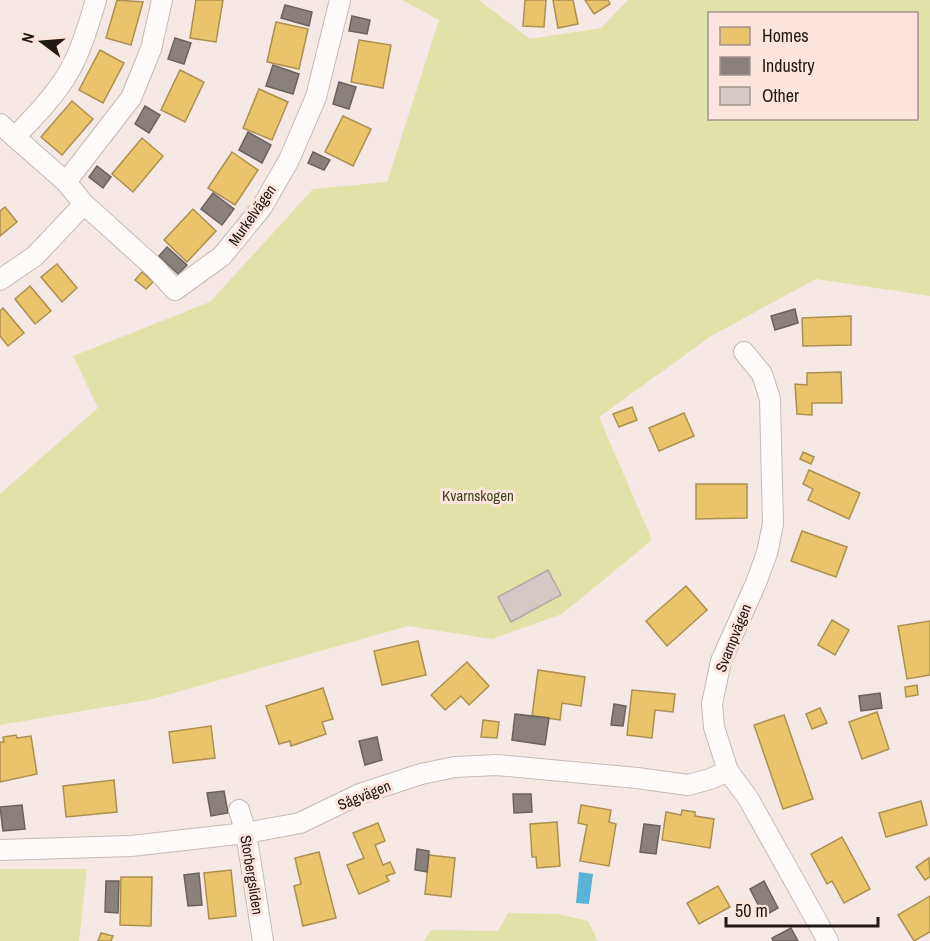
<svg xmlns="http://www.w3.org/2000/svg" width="930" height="941" viewBox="0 0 930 941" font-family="'Archivo Narrow',sans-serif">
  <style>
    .green { fill: #e0e2aa; fill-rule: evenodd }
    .water { fill: #5ab2d5 }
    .homes { fill: #e9c46a; stroke: #ad9050; stroke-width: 1.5 }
    .industry { fill: #8a817c; stroke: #6b625d; stroke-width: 1.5 }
    .building { fill: #d4c9c5; stroke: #b2a7a4; stroke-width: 1.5 }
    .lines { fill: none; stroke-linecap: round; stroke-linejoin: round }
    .minor-casing { stroke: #c5bab6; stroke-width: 22 }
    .minor { stroke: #fefcfb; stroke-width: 20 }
    .labels { text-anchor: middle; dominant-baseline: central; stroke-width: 6; stroke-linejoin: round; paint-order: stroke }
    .street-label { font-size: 15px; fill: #221815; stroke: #fde5dd }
    .park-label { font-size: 15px; fill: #3e441a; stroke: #fde5dd }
  </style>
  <rect width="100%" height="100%" fill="#f6e8e4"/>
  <g class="green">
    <path d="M402,0H479L530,39L601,28L628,0H930V296L816,279L711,336L599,417L652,540L562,614L492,639L408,626L153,699L0,725V494L98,408L73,356L210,302L313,189L387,182L439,20ZM710,14H916V118H710Z"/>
    <path d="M0,869H87L79,941H0Z"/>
    <path d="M508,913L558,914L588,921L598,941H424L431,930L498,931Z"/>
  </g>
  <path class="water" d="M579,872L593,874L589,904L576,903Z"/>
  <g class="homes">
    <path d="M117,0L143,2L131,45L106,38Z"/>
    <path d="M196,0H223L216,42L190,38Z"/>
    <path d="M525,0H546L544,27L523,26Z"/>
    <path d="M553,0H573L578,24L558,28Z"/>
    <path d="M585,0H608L610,4L594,14Z"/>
    <path d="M276,22L308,29L299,69L267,62Z"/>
    <path d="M359,40L391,45L383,88L351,82Z"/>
    <path d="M100,50L124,63L103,103L79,90Z"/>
    <path d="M180,70L204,82L185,122L161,110Z"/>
    <path d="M259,89L288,102L272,140L243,128Z"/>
    <path d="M72,101L93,119L62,155L41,137Z"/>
    <path d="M343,116L371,129L353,166L325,152Z"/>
    <path d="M142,138L163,156L133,192L112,174Z"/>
    <path d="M232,152L258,170L235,205L208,188Z"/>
    <path d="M5,207L17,222L0,236V211Z"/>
    <path d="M193,209L216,231L187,262L164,240Z"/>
    <path d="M57,264L77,288L62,302L41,277Z"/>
    <path d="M142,272L153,282L146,289L135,280Z"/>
    <path d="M30,286L51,311L35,324L15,299Z"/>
    <path d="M3,308L24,333L8,346L0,336V311Z"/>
    <path d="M851,316V345L803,346L802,318Z"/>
    <path d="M841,372L842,403H812V415L797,414L795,384L807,385V373Z"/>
    <path d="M632,407L637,420L619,427L613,414Z"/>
    <path d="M684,413L694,436L659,451L649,428Z"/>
    <path d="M803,452L814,457L811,464L800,459Z"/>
    <path d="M809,470L860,493L849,519L808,500L813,489L803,484Z"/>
    <path d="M696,484H747V518L696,519Z"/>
    <path d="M802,531L847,547L836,577L791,561Z"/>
    <path d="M686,586L707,610L667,646L646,621Z"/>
    <path d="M832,620L849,630L835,655L818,645Z"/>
    <path d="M930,621V675L907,679L898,626Z"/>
    <path d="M418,641L426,675L382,685L374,651Z"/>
    <path d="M467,662L489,686L469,705L461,696L445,710L431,695Z"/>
    <path d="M538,670L585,677L581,706L562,703L560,720L532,716Z"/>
    <path d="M917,685L918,695L906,697L905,687Z"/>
    <path d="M323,688L333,719L322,722L326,734L291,746L290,741L279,744L266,706Z"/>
    <path d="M632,690L675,694L673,712L655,710L652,738L627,735Z"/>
    <path d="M820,708L827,723L812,729L806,714Z"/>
    <path d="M877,712L889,749L862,759L849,722Z"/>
    <path d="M784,715L813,799L783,809L754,725Z"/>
    <path d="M483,720L499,722L497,738L481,737Z"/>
    <path d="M211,726L215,758L173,763L169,732Z"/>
    <path d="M16,735L17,738L31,736L37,774L0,782V742H4L3,737Z"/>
    <path d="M114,780L117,812L66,817L63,786Z"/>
    <path d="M921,801L927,825L886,837L879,813Z"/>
    <path d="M581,805L611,810L609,822L616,824L609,866L580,861L587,825L578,823Z"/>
    <path d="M682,810L695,812V816L714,819L710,848L662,840L666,812L681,815Z"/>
    <path d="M557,822L560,866L537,868L536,857H532L530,824Z"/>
    <path d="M378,823L385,841L375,845L383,865L390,862L395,873L386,876L389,881L359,894L347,865L364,858L353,833Z"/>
    <path d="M842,837L870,889L844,903L832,881L827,884L811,854Z"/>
    <path d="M319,852L336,918L303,926L294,886L301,884L295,858Z"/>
    <path d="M429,855L455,858L451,897L425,894Z"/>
    <path d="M929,858L930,877L925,880L916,867Z"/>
    <path d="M231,870L236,916L209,919L204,873Z"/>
    <path d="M121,877H152L151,926L120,925Z"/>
    <path d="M718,886L730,907L699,924L687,903Z"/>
    <path d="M930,896V932L914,941L898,915Z"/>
    <path d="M101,933L113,936L111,941H98Z"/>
  </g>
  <g class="industry">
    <path d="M285,5L312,12L309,26L281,18Z"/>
    <path d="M352,16L370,20L367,34L349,31Z"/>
    <path d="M175,38L191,43L184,64L168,59Z"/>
    <path d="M273,65L299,74L293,94L266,86Z"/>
    <path d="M339,82L356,87L349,109L333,104Z"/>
    <path d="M145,106L160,115L149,133L135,124Z"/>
    <path d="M248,132L271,145L262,163L239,150Z"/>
    <path d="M313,152L330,160L324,170L308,163Z"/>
    <path d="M97,166L111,177L103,188L89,177Z"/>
    <path d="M213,193L234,209L222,225L201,209Z"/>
    <path d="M167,247L187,265L178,274L159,256Z"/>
    <path d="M795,309L798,323L775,330L771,316Z"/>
    <path d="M880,693L882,708L861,711L859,696Z"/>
    <path d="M614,704L626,706L623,726L611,725Z"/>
    <path d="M515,714L549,718L545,745L512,740Z"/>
    <path d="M377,737L382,760L365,765L359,741Z"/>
    <path d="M224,791L228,813L211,816L207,793Z"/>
    <path d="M513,794H531L532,812L514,813Z"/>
    <path d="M22,805L25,829L3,831L0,807Z"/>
    <path d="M644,824L660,826L656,854L640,852Z"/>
    <path d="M417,849L429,851L427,872L415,870Z"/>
    <path d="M199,873L202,905L188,906L184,875Z"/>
    <path d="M106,881H119L118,913L105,912Z"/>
    <path d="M764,881L778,908L764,916L750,889Z"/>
    <path d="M791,928L798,941H773L772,938Z"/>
  </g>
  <path class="building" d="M548,570L561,595L511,622L498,597Z"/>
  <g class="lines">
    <g class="minor-casing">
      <g id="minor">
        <path d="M0,124L66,182L84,204L155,268L175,290L222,256L262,207L289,160L316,97L340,0"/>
        <path d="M15,137C33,118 53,98 67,75C81,52 88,26 96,0"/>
        <path d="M66,182L131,98L151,49L162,0"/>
        <path d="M0,280L35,256L84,204"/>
        <path d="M744,352L762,374L770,399L773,524L767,553L756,583L721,661L712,704L714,727L728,771L748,798L828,941"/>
        <path d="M239,810L246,833L263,941"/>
        <path d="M0,850L131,846L246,833L300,823L360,794L421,774L455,767L497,765L637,778L688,785L710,779L728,771"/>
      </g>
    </g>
    <use href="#minor" class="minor"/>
  </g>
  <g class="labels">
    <g class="street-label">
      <text transform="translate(252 215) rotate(-55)">Murkelvägen</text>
      <text transform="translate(733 638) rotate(-68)">Svampvägen</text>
      <text transform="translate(364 795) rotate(-22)">Sågvägen</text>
      <text transform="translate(252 875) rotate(81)">Storbergsliden</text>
    </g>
    <g class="park-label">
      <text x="478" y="495">Kvarnskogen</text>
    </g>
  </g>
  <rect x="708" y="12" width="210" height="108" fill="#fde5dd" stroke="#a5938d" stroke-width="1.5"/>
  <rect x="720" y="27" width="30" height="18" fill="#e9c46a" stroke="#a5938d" stroke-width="1.5"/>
  <text x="762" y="42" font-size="18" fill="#221815">Homes</text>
  <rect x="720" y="57" width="30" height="18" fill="#8a817c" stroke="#a5938d" stroke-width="1.5"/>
  <text x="762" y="72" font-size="18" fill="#221815">Industry</text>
  <rect x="720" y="87" width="30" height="18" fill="#d4c9c5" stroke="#a5938d" stroke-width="1.5"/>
  <text x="762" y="102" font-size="18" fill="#221815">Other</text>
  <g transform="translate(42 42) rotate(286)" stroke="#fde5dd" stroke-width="4.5" paint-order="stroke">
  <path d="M0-4.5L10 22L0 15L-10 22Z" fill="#221815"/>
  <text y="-9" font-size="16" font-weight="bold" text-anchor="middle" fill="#221815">N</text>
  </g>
  <path d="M726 917v9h152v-9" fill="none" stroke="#221815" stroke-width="3"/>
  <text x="735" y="917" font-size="18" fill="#221815" stroke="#fde5dd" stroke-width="4.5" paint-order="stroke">50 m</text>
</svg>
